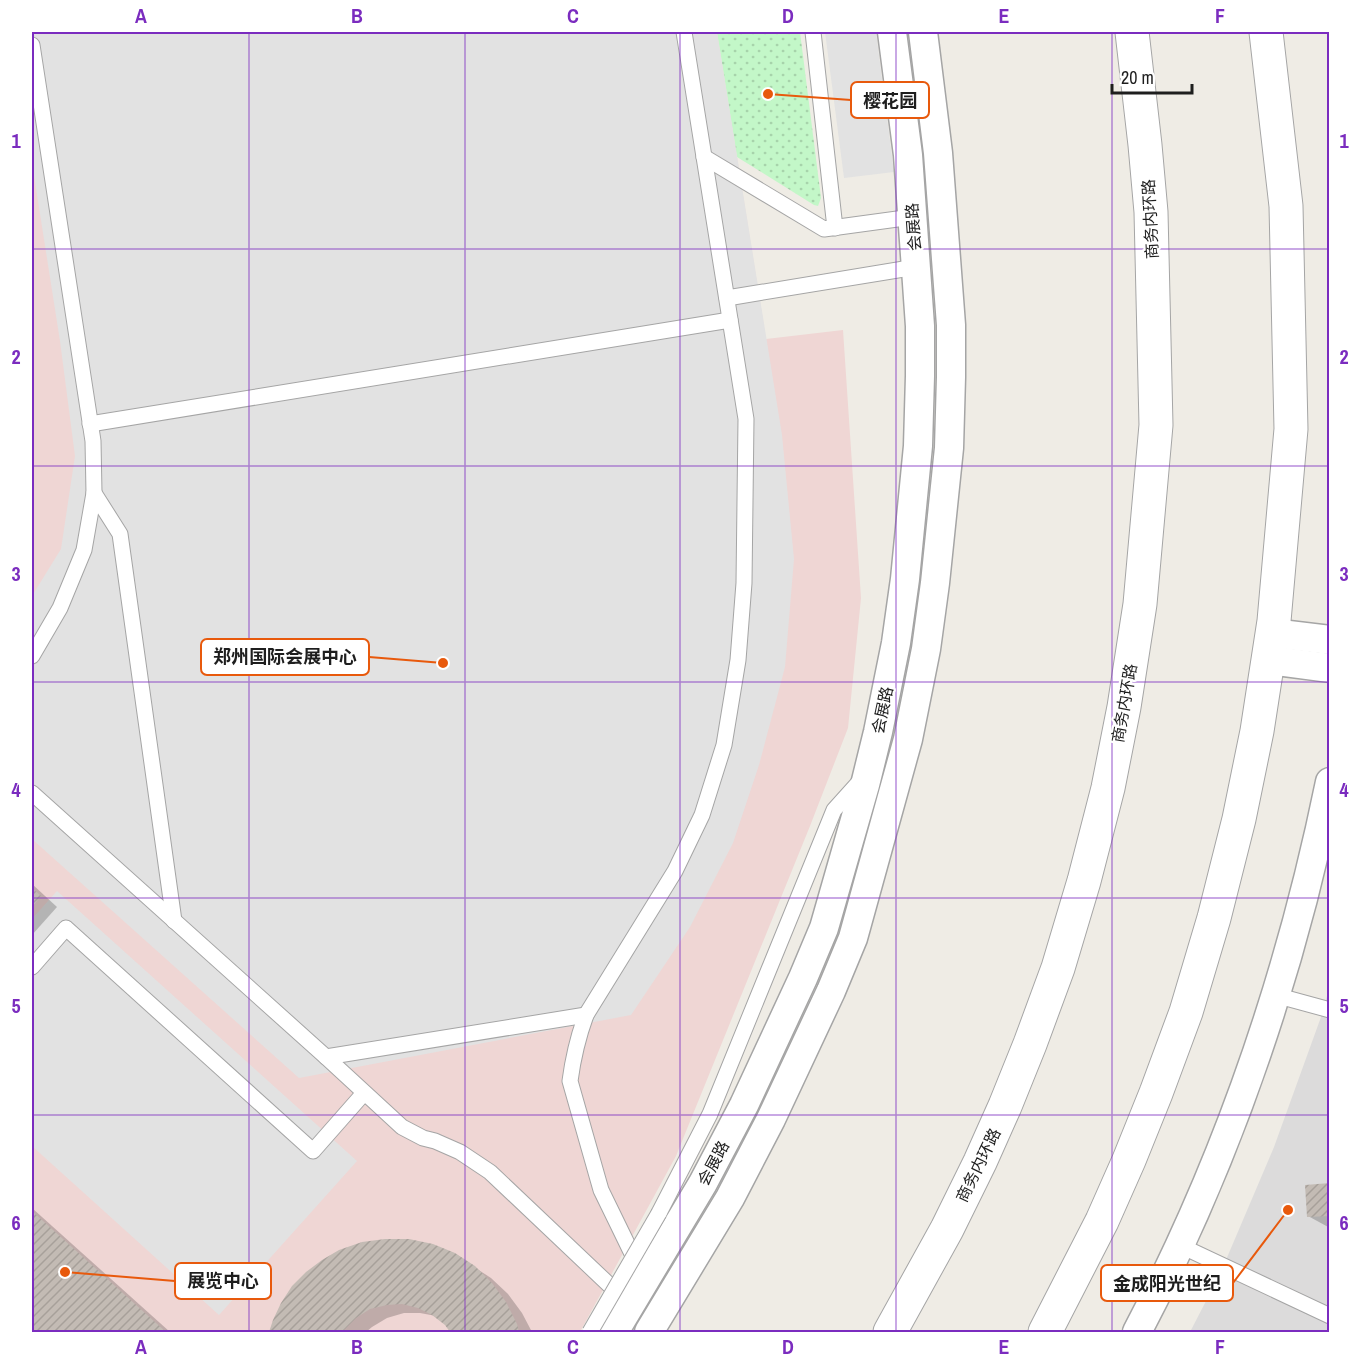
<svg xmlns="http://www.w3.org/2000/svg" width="1361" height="1364" viewBox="0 0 1361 1364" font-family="'Archivo Narrow','Noto Sans SC',sans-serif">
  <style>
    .residential { fill: #dcdbdb }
    .commercial { fill: #efd6d4 }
    .park { fill: url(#park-dots) }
    .parking { fill: #e2e2e2 }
    .shadow { fill: #0003 }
    .building { fill: url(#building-hatch) }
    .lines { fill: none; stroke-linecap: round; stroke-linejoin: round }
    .service-casing { stroke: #a5a5a5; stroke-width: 17 }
    .minor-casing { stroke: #a5a5a5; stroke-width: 31 }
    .tertiary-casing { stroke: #a5a5a5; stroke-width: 35 }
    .service { stroke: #fff; stroke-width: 15 }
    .minor { stroke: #fff; stroke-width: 28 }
    .tertiary { stroke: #fff; stroke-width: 33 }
    .service-bridge-casing { stroke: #a5a5a5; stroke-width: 17; stroke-linecap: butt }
    .service-bridge { stroke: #fff; stroke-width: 15 }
    .grid { fill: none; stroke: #7b2cbf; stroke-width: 1.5; stroke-opacity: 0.55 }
    .labels { text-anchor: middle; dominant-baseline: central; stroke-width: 4.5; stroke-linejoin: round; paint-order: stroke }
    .street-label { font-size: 16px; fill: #1e1e1e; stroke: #fff }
    .leader { fill: none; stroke: #e8590c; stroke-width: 2 }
    .callout-dot { fill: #e8590c; stroke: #fff; stroke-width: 2 }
    .callout { fill: #fff; stroke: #e8590c; stroke-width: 2 }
    .callout-label { font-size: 18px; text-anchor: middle; font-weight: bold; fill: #1e1e1e }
    .neatline { fill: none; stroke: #7b2cbf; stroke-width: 2 }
    .grid-label { font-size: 20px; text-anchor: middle; font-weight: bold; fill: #7b2cbf }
  </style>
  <defs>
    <pattern id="park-dots" width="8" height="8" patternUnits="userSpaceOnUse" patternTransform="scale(1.5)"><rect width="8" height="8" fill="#c3f7c8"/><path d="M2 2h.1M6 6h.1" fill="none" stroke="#a7d3ab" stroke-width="1.8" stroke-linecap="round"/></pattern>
    <pattern id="building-hatch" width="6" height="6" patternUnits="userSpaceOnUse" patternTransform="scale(1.5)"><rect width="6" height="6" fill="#c3bbb4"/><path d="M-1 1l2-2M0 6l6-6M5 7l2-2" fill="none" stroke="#a7a09a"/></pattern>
  </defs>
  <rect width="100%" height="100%" fill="#efece5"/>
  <path class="residential" d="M1329,989V1332H1190L1220,1274L1274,1147L1321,1017Z"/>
  <path class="commercial" d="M32,32H717L766,339L843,330L861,598L848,728L810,826L676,1156L580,1332H32Z"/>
  <path class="park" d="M717,32H800L821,198L818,206L814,205L737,157Z"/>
  <g class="parking">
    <path d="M32,32H717L782,435L794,559L785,667L759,765L733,843L690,927L631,1015L299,1078L32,839V596L61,549L75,456L60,341L32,163Z"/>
    <path d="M825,32H876L894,172L844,178Z"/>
    <path d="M57,891L357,1161L219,1315L32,1146V919Z"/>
  </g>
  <g class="shadow">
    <path d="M32,884L57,907L32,935Z"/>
    <path d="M1330,1184V1228L1308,1216Z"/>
    <path d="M32,1208L170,1332H32Z"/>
    <path d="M471,1265L491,1278L508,1294L522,1313L532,1332H452L446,1324L436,1316L420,1313H404L387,1318L372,1327L366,1332H270L274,1321Z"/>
  </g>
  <g class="building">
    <path d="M32,888L41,896L32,907Z"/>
    <path d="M1330,1183V1216L1307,1217L1305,1185Z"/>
    <path d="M32,1211L166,1332H32Z"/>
    <path d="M385,1239H409L433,1244L455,1253L475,1266L492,1283L506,1302L517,1324L519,1332H450L445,1325L432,1315L418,1308L402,1304L387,1305L370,1309L356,1318L342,1332H269L273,1320L281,1303L292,1286L306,1272L322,1260L339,1250L362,1242Z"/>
  </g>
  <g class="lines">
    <g class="service-casing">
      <g id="service">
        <path d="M813,32L835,228"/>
        <path d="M32,45L93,441L94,493L84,550L60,608L32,656"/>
        <path d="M704,157L824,229L912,217"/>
        <path d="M727,298L916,267"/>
        <path d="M90,424L730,320"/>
        <path d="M94,493L120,534L174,921"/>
        <path d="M32,793L326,1057L402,1127L423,1138L435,1141L460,1152L490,1172L622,1297"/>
        <path d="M32,967L66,928L313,1151L364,1093"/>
        <path d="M1275,995L1330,1010"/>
        <path d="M326,1057L586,1015"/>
        <path d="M659,1213L710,1114L834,810L861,780"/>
        <path d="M1179,1245L1330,1316"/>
        <path d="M638,1266L601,1190L570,1081C573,1058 578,1037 586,1015L675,871L702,815L724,745L738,660L744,583L746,419L684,32"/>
      </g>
    </g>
    <g class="minor-casing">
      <g id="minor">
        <path d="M1272,633L1330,640"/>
        <path d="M1268,660L1330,668"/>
        <path d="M614,1332L703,1183L744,1105L803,978L824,928L865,785L878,732L896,643L905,579L918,446L920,376V326L908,155L892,32"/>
        <path d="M649,1332L730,1198L771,1119L831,991L853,938L908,739L926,649L935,583L949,448L951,377V325L938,153L923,32"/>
        <path d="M1137,1332C1228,1159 1291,973 1330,782"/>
      </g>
    </g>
    <g class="tertiary-casing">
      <g id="tertiary">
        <path d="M890,1332L947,1229L980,1162L1005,1106L1030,1044L1058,968L1084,881L1108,788L1124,707L1140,604L1156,425L1151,212L1145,145L1132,32"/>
        <path d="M1045,1332L1102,1221L1129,1160L1156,1093L1186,1012L1214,918L1239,819L1257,731L1274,621L1291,429L1286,206L1266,32"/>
      </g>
    </g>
    <use href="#service" class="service"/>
    <use href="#minor" class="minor"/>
    <use href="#tertiary" class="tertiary"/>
    <g class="service-bridge-casing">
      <path id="service-bridge" d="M590,1332L659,1213"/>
    </g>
    <use href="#service-bridge" class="service-bridge"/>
  </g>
  <path class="grid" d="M249,32V1332M465,32V1332M680,32V1332M896,32V1332M1112,32V1332M32,249H1330M32,466H1330M32,682H1330M32,898H1330M32,1115H1330"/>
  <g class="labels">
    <g class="street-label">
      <text transform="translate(1150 219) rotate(-93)">商务内环路</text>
      <text transform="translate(913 227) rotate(-94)">会展路</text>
      <text transform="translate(1124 703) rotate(-80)">商务内环路</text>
      <text transform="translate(882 710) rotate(-78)">会展路</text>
      <text transform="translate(713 1163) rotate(-62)">会展路</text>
      <text transform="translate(978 1165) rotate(-64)">商务内环路</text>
    </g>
  </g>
  <path class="leader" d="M768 94L851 100M443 663L369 657M65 1272L175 1281M1288 1210L1233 1283"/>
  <g class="callout-dot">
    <circle cx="768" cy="94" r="6"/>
    <circle cx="443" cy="663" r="6"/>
    <circle cx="65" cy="1272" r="6"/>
    <circle cx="1288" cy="1210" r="6"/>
  </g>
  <g class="callout">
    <rect x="851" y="82" width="78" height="36" rx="6"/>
    <rect x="201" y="639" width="168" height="36" rx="6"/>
    <rect x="175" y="1263" width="96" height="36" rx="6"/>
    <rect x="1101" y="1265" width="132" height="36" rx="6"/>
  </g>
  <g class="callout-label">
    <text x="890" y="107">樱花园</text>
    <text x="285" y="663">郑州国际会展中心</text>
    <text x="223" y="1287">展览中心</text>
    <text x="1167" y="1290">金成阳光世纪</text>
  </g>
  <rect width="1361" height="1364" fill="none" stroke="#ffffff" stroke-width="66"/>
  <path d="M1112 84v9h80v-9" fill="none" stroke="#1e1e1e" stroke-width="3"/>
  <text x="1121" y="84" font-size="18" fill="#1e1e1e" stroke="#ffffff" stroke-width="4.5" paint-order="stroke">20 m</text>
  <rect x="33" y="33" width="1295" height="1298" class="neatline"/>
  <g class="grid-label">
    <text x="141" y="23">A</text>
    <text x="357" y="23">B</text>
    <text x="573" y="23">C</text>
    <text x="788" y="23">D</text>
    <text x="1004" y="23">E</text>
    <text x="1220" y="23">F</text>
    <text x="16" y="148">1</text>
    <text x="1344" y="148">1</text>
    <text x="16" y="364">2</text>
    <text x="1344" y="364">2</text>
    <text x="16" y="581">3</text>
    <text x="1344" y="581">3</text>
    <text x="16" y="797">4</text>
    <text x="1344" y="797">4</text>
    <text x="16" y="1013">5</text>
    <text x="1344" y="1013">5</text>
    <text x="16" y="1230">6</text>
    <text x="1344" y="1230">6</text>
    <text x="141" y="1354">A</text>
    <text x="357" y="1354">B</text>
    <text x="573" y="1354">C</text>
    <text x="788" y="1354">D</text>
    <text x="1004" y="1354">E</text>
    <text x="1220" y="1354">F</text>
  </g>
</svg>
